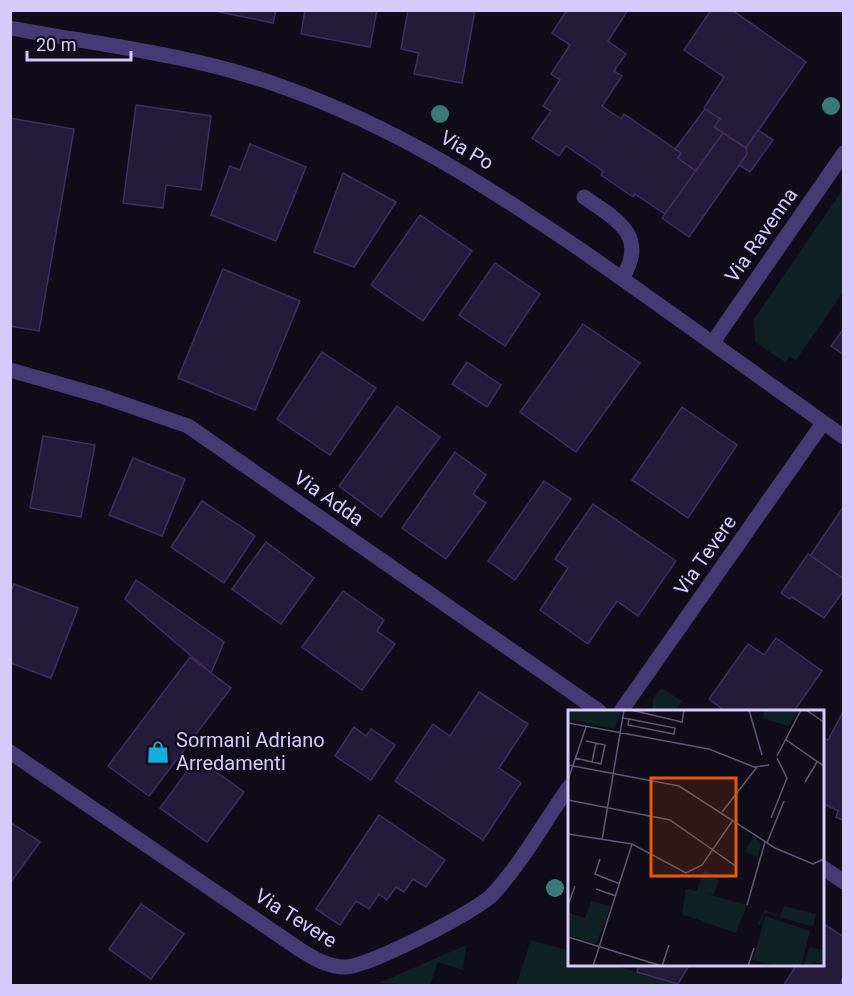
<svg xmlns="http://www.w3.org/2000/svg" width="854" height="996" viewBox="0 0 854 996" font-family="Roboto,sans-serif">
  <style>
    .green { fill: #102123 }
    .building { fill: #241a39; stroke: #402e62; stroke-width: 1.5 }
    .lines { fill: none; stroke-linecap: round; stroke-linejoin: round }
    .lane { stroke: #453b74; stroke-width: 15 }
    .street { stroke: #453b74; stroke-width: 15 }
    .tree { fill: #3b7878 }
    .labels { text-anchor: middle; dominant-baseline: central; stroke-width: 4.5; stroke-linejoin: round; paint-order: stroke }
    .street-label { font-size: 20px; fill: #d6cafa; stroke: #100c1a }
    .poi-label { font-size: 20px; fill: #d6cafa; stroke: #100c1a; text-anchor: start }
    .inset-road { fill: none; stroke: #5f5874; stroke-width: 1.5 }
    .view { fill: #e8590c; fill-opacity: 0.15; stroke: #e8590c; stroke-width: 3 }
    .inset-edge { fill: none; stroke: #d6cafa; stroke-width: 3 }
  </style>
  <rect width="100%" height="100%" fill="#100c1a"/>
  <g class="green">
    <path d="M843,189V292L796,360L790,356L785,362L755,342L754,319Z"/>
    <path d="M660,689H663L682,701L675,711H653V698Z"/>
    <path d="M531,940L569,951V964L612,965L683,985L516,986Z"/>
    <path d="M466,945L463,970L438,962L430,985L379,983Z"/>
  </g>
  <g class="building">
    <path d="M210,10H276L273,23Z"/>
    <path d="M305,10H377L370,47L301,34Z"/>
    <path d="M408,10H475L462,83L414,74L419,53L401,49Z"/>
    <path d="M567,10H628L608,41L626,54L614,71L622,76L602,106L621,119L624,114L681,153L678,158L696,171L665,214L635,194L633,197L601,175L603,171L566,146L559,156L532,138L551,111L543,106L560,80L551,74L570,45L552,33Z"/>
    <path d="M711,10H732L806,62L746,148L714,127L720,119L704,108L724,77L684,50Z"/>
    <path d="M136,105L211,116L201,190L166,185L163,208L123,203Z"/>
    <path d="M705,109L720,119L714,127L723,133L696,171L678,158L681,153L675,149Z"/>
    <path d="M10,118L74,129L39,331L10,326Z"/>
    <path d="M758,130L773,140L750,172L739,165L747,154L746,148Z"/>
    <path d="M723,133L746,148L747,154L689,237L662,218Z"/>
    <path d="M250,144L306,167L276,241L211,215L230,166L240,170Z"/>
    <path d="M343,173L396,202L354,267L314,252Z"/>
    <path d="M420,215L472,251L423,321L371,285Z"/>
    <path d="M495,263L540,294L505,346L459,315Z"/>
    <path d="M223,269L300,301L255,410L178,378Z"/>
    <path d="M583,324L640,363L576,452L520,412Z"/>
    <path d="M844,328V355L831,346Z"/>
    <path d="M322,352L376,388L330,455L277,419Z"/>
    <path d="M467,362L501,385L487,407L452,384Z"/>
    <path d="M397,406L440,437L381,517L339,486Z"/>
    <path d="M682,407L737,445L688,518L632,480Z"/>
    <path d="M43,436L95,445L81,517L30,508Z"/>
    <path d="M455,452L486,475L473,494L486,503L446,559L402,528Z"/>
    <path d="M133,458L185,479L162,536L109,515Z"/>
    <path d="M544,481L571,499L515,580L488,561Z"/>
    <path d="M202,501L255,536L224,583L171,547Z"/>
    <path d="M593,504L676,561L638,616L617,601L588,644L540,610L568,568L555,559Z"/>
    <path d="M844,506V579L810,556Z"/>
    <path d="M266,542L314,578L281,624L232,589Z"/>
    <path d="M808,554L844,579V590L824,618L792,597L790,599L781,593Z"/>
    <path d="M136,580L224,642L211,673L125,599Z"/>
    <path d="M14,584L78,608L51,678L10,663V594Z"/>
    <path d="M343,591L384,620L377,631L395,644L362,690L302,647Z"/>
    <path d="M776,638L822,671L794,711H725L709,699L748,644L764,655Z"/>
    <path d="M190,657L231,688L149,796L108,766Z"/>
    <path d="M479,692L528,724L499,768L521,783L483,840L395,781L433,724L450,736Z"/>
    <path d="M844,710V821L836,817L838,811L822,803V745L825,739L828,740Z"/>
    <path d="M354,727L366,736L371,729L395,745L371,780L335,756Z"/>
    <path d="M197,758L244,792L207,842L160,808Z"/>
    <path d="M379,815L445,860L426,887L413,879L404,892L396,887L387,900L379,894L369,909L356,901L340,925L316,909Z"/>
    <path d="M10,822L40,842L10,883Z"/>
    <path d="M141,904L184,934L151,979L109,949Z"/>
    <path d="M824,924L844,937V973L840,986H783L797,964H822Z"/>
    <path d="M639,964H690L678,984L637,972Z"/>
  </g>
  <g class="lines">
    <path class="lane" d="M584,197C616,219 649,236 622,278"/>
    <g class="street">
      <path d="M10,28C101,45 196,55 283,87C395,127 484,184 581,250C669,311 756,375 844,437"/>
      <path d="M713,342L844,153"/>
      <path d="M10,370L101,396L188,426L599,711"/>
      <path d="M621,711L823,423"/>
      <path d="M10,752L299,949C313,958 328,967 345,967C368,967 475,912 492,895C522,863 544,822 569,787"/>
      <path d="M822,867L844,882"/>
    </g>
  </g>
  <g class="tree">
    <circle cx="831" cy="106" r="9"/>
    <circle cx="440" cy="114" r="9"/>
    <circle cx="555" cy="888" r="9"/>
  </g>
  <defs>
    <g id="shop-bare" transform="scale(1.8)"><path d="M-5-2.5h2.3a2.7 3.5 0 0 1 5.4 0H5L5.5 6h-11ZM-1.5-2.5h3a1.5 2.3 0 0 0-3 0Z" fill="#15addb" stroke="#100c1a" stroke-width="2.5" paint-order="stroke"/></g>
  </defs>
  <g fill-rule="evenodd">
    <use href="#shop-bare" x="158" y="752"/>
  </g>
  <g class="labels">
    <g class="street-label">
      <text transform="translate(467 150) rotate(30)">Via Po</text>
      <text transform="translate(761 235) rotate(-55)">Via Ravenna</text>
      <text transform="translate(329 498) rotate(35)">Via Adda</text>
      <text transform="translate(705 555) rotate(-55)">Via Tevere</text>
      <text transform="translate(296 918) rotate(32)">Via Tevere</text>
    </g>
    <g class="poi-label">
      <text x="176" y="740">Sormani Adriano<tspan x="176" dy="23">Arredamenti</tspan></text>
    </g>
  </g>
  <g transform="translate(568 710)">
    <rect width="256" height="256" fill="#100c1a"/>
    <path d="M0,0H53L47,19L0,9ZM197,0H231L220,16L194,8ZM186,127L193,134L190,147L176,142ZM136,161L152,165L146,184L136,183L179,195L168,223L114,204L118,179L129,181ZM23,191L43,196L28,234L0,225L1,203L17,208ZM216,196L248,204L245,217L199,203L196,204L192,215L190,214L197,200L212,206ZM197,206L242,221L233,256H209L185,250ZM241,237L256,240V254L245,252L244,256H236Z" fill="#102123"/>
    <path class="inset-road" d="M63,0L114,12L116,0M181,0L194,45M238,0L257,13M55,8L61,9L107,18L106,24L60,15L61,9M0,13L141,39L186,57L201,55M217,29L257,57M209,46L233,0M7,48L33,54L37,35L18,31M24,52L28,33M0,55L111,76L207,138L245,154L256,149M0,70L18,17M237,72L249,52M0,90L102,110L169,157M154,102L189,57M203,108L219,68L209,48M0,124L64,134L118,163L134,155L165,110M34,130L56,0M199,133L216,91M32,149L27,164L52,174M28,179L48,186M0,195L7,176M179,195L197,132M0,227L94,256M25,256L64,134M94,256L101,235M180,256L186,238"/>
    <path class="view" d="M83,68H168V166H83Z"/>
    <rect width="256" height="256" class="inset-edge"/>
  </g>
  <rect width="854" height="996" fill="none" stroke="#d6cafa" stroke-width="24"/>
  <path d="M27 51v9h104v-9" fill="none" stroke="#d6cafa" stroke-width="3"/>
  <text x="36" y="51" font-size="18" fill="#d6cafa" stroke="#100c1a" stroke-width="4.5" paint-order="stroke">20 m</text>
</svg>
